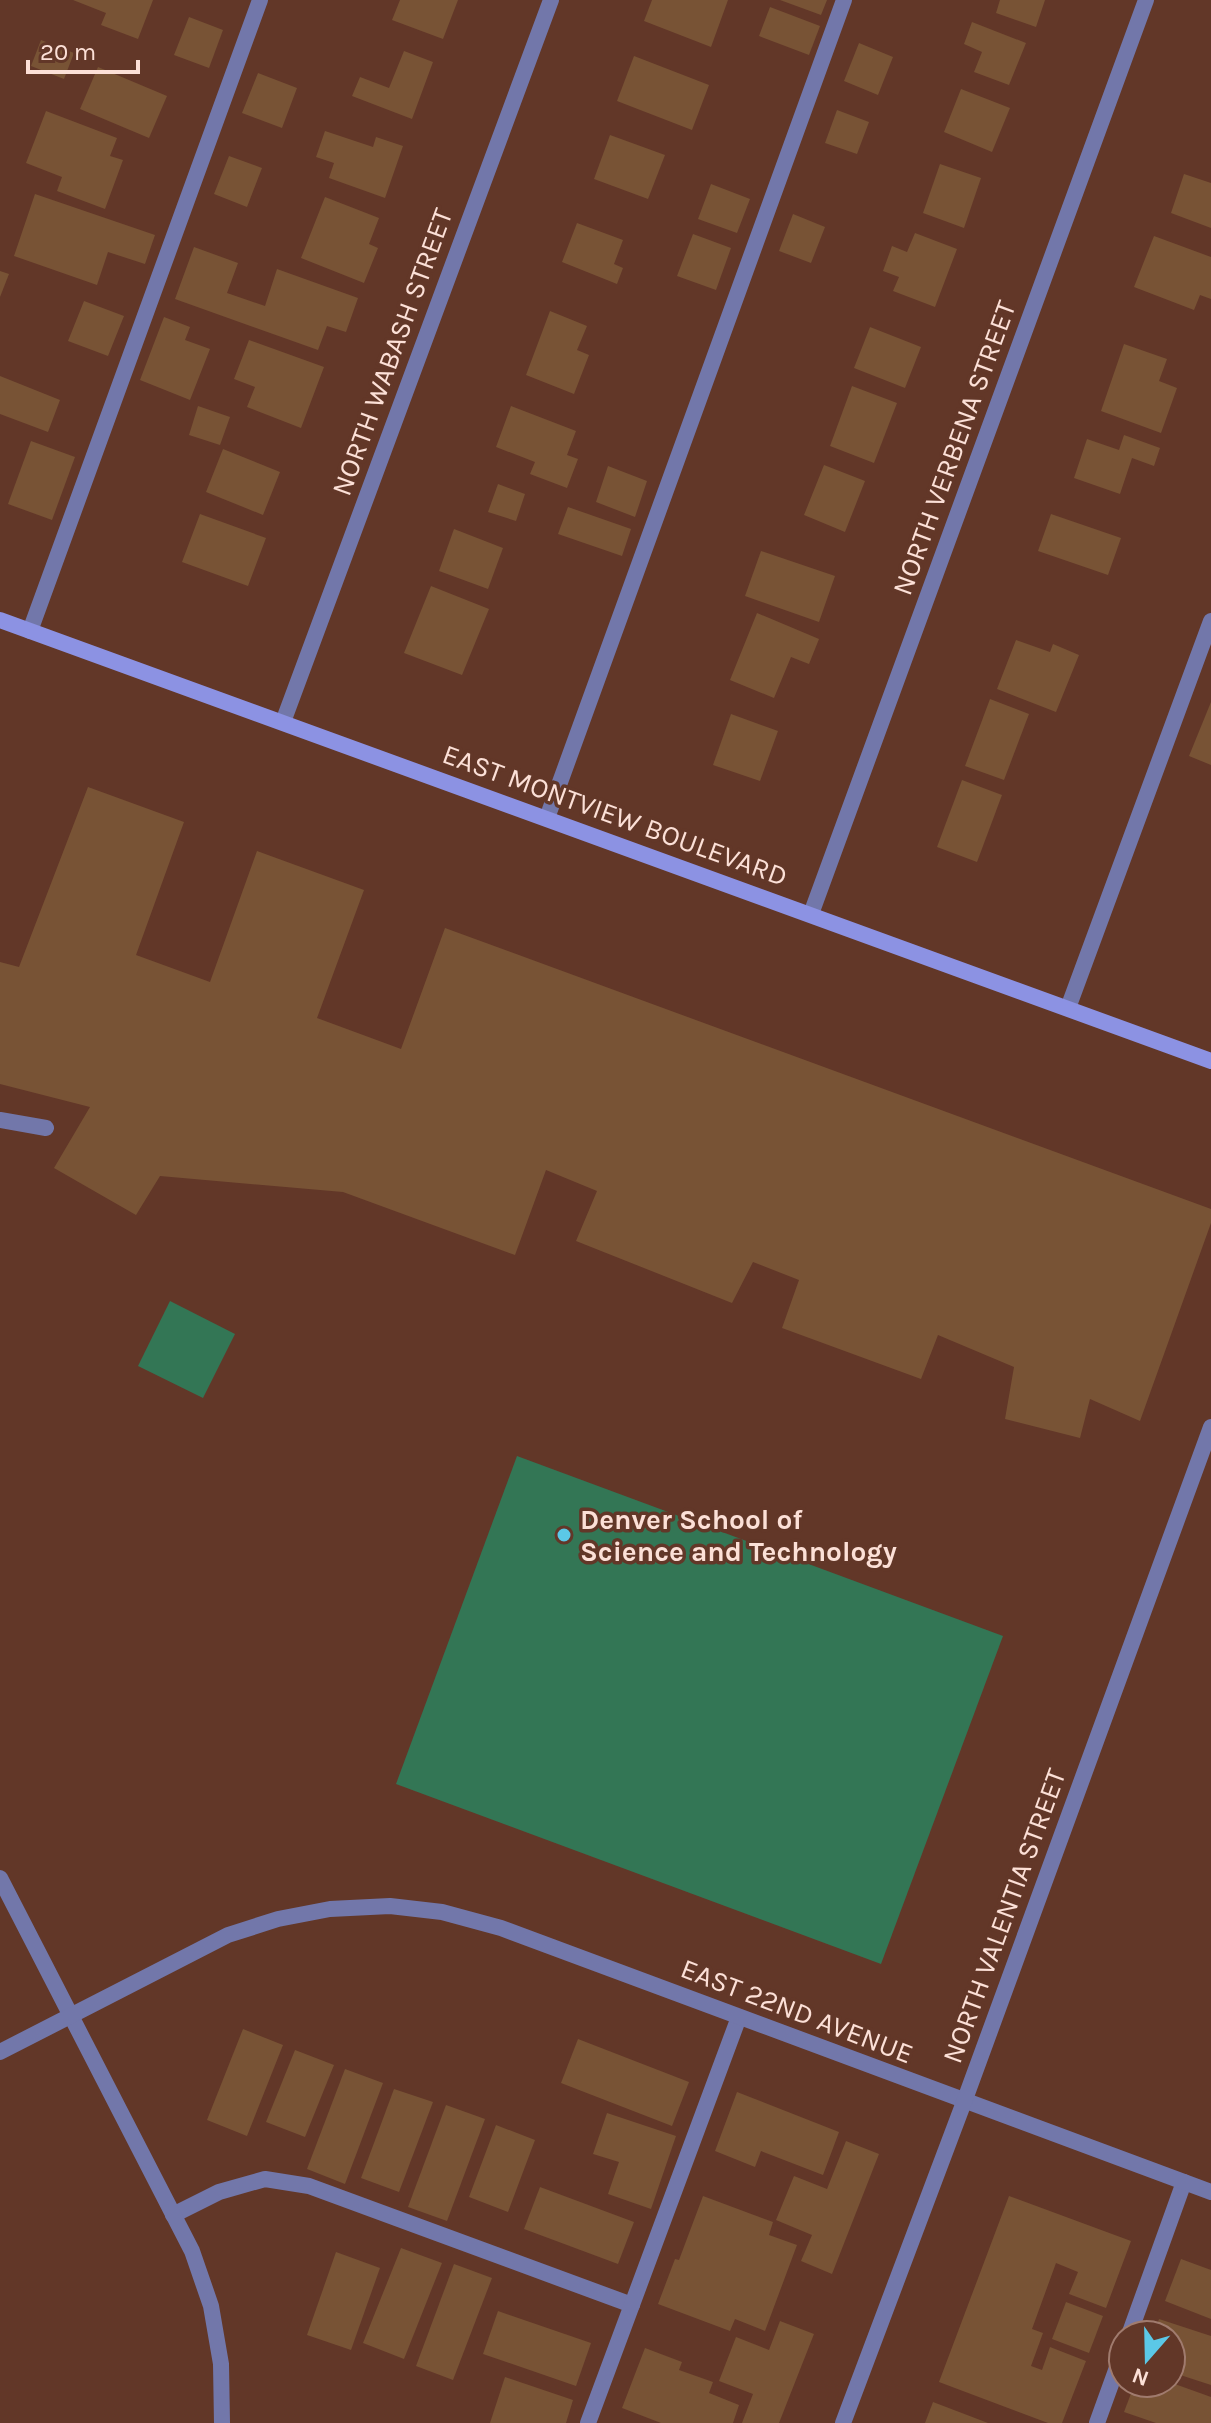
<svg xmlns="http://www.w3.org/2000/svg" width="1211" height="2423" viewBox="0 0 1211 2423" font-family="Karla,sans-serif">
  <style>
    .green { fill: #337655 }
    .building { fill: #785335 }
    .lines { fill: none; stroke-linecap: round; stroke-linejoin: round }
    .service { stroke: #7277aa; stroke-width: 16 }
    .minor { stroke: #7277aa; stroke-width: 16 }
    .secondary { stroke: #8c92e3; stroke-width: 16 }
    .poi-dot { fill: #5bc8e7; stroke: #623728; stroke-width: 3 }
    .labels { text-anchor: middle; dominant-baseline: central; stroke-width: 7; stroke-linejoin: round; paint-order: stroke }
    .street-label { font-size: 28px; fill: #fce0d7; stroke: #623728 }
    .poi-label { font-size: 28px; font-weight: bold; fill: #fce0d7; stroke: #623728; text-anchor: start }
  </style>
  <rect width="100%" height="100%" fill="#623728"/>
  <g class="green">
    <path d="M170,1301L235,1334L203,1398L138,1366Z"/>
    <path d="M517,1456L1003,1636L881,1964L396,1784Z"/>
  </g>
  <g class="building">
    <path d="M73,0H153L138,39L101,25L106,13Z"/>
    <path d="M400,0H458L443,39L392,20Z"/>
    <path d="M652,0H728L711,47L644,21Z"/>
    <path d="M780,0H827L821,15Z"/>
    <path d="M1000,0H1045L1036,27L996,13Z"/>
    <path d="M770,7L820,26L809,55L759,36Z"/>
    <path d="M189,17L223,30L209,68L174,55Z"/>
    <path d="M972,22L1026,43L1009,85L974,72L982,52L964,44Z"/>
    <path d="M41,40L74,53L64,79L31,66Z"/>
    <path d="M859,43L893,57L878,95L844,81Z"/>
    <path d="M404,51L433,62L412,119L352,96L360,77L389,88Z"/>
    <path d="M634,56L709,85L692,130L617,101Z"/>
    <path d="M98,67L167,96L149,138L80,109Z"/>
    <path d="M258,73L297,88L282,128L242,113Z"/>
    <path d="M961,89L1010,108L992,152L944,132Z"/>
    <path d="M837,110L869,122L857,154L825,143Z"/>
    <path d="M46,111L117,138L110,156L123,160L105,209L57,191L62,177L26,163Z"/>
    <path d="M325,131L373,147L376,137L403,146L385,198L329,178L334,163L316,157Z"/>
    <path d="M610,135L665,155L648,199L594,179Z"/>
    <path d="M229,156L262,168L247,207L214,194Z"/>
    <path d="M940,164L981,178L964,228L923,213Z"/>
    <path d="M1184,174L1211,183V228L1171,213Z"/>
    <path d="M711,184L750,199L737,233L698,219Z"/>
    <path d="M35,194L155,235L145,264L108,252L97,285L14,256Z"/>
    <path d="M325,197L379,218L369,244L378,248L364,283L301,258Z"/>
    <path d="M793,214L825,227L811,263L779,251Z"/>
    <path d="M577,223L623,240L614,264L623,268L617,284L562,262Z"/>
    <path d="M915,233L957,249L935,307L893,291L899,277L883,271L892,246L907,252Z"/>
    <path d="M693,234L731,248L716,290L677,276Z"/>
    <path d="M1154,236L1211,257V299L1200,295L1194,310L1134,287Z"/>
    <path d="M194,247L238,263L227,293L265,306L277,269L358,298L346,332L327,326L318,350L175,299Z"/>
    <path d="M0,271L9,274L0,297Z"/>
    <path d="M84,301L124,316L108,356L68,341Z"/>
    <path d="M550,311L587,326L577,350L589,355L574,394L526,375Z"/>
    <path d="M164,317L190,327L185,340L210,349L190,400L140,380Z"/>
    <path d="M870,327L921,347L905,388L854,368Z"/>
    <path d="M249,340L324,367L301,428L247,407L255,387L234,379Z"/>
    <path d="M1124,344L1167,359L1159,381L1177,388L1161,433L1101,411Z"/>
    <path d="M0,376L60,400L48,432L0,414Z"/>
    <path d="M852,386L897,403L874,463L830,446Z"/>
    <path d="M198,406L230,417L220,445L189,435Z"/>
    <path d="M511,406L576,431L567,455L578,459L567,488L530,474L535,462L496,447Z"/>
    <path d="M1124,435L1160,448L1154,466L1132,458L1120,494L1074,478L1087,439L1119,450Z"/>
    <path d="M31,441L75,457L52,520L8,504Z"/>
    <path d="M223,449L280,472L263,515L206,492Z"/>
    <path d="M824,465L865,481L845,532L804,515Z"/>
    <path d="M608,466L647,481L635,517L596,502Z"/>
    <path d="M498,484L525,494L516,521L488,512Z"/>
    <path d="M568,507L631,529L622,556L558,534Z"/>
    <path d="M200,514L266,538L248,586L182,562Z"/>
    <path d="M1051,514L1121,538L1108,575L1038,551Z"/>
    <path d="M454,529L503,548L488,589L439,571Z"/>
    <path d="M761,551L835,576L819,622L745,596Z"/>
    <path d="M431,586L489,609L462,675L404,653Z"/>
    <path d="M757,613L819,639L809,664L791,657L774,698L730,680Z"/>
    <path d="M1016,640L1050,652L1053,644L1079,655L1056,712L997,689Z"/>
    <path d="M990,699L1029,714L1004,780L965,766Z"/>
    <path d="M1211,702V765L1189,756Z"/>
    <path d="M731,714L778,731L760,781L713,765Z"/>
    <path d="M962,780L1002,795L977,862L937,847Z"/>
    <path d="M88,787L184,822L136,955L210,982L257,851L364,890L317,1018L401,1049L445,928L1211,1209V1223L1140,1421L1090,1399L1080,1438L1005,1419L1014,1367L938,1335L921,1379L782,1328L799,1280L753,1262L732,1303L576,1241L597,1191L546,1170L515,1255L343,1192L160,1176L136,1215L54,1168L90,1107L0,1084V962L19,967Z"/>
    <path d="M243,2029L283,2045L247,2136L207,2120Z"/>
    <path d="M578,2039L689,2082L672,2126L561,2083Z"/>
    <path d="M295,2050L334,2065L305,2137L266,2122Z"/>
    <path d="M345,2069L383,2083L345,2184L307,2169Z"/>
    <path d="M394,2089L433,2102L399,2192L361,2178Z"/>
    <path d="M737,2092L839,2132L823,2175L761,2151L755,2167L715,2151Z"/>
    <path d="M446,2105L485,2119L447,2221L408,2207Z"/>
    <path d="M607,2113L676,2136L651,2209L608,2194L619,2162L593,2154Z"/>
    <path d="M496,2125L535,2140L508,2212L469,2197Z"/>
    <path d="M846,2141L879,2154L832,2274L801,2261L812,2235L776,2220L794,2176L827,2189Z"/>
    <path d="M540,2187L634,2222L618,2264L524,2229Z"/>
    <path d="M703,2196L773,2222L769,2235L797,2245L765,2331L735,2319L730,2331L658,2304L675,2259L679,2260Z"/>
    <path d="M1009,2196L1131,2241L1106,2308L1069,2294L1078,2272L1056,2263L1032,2329L1043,2333L1031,2366L1042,2370L1050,2347L1086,2361L1062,2423H1048L939,2382Z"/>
    <path d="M401,2248L442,2263L404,2359L363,2343Z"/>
    <path d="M336,2252L380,2268L351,2350L307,2335Z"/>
    <path d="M1181,2259L1211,2270V2319L1165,2301Z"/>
    <path d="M454,2264L492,2278L453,2380L416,2366Z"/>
    <path d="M1066,2302L1103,2316L1089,2353L1052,2339Z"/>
    <path d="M498,2311L591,2343L576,2386L483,2354Z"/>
    <path d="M1159,2319L1211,2336V2385L1171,2372V2335H1154Z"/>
    <path d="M780,2321L814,2334L779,2423H742L753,2394L719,2381L736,2337L769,2350Z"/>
    <path d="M645,2348L682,2362L679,2370L713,2382L709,2393L739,2405L733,2423H661L622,2408Z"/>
    <path d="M505,2377L573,2400L566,2423H490Z"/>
    <path d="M1135,2383H1172L1211,2397V2423H1156L1124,2412Z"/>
    <path d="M933,2402L988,2423H925Z"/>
  </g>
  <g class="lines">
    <g class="service">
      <path d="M30,631L260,0"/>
      <path d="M547,818L844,0"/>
      <path d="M1068,1008L1211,621"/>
      <path d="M0,1120L46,1128"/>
      <path d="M173,2215L219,2192L265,2179L309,2186L632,2305"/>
      <path d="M1129,2335L1184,2182"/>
      <path d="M588,2423L739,2017"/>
      <path d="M1097,2423L1123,2351"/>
    </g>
    <g class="minor">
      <path d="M283,722L551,0"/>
      <path d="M811,914L1146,0"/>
      <path d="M0,1878L192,2251L211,2306L221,2364L222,2423"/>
      <path d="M0,2052L228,1935L278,1919L330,1909L390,1906L442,1912L501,1928L1211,2192"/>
      <path d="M843,2423L964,2102L1211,1427"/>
    </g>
    <path class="secondary" d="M0,620L1211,1061"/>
  </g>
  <circle class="poi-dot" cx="564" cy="1535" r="8"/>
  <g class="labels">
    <g class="street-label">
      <text transform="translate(392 352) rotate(-70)">NORTH WABASH STREET</text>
      <text transform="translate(954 448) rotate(-70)">NORTH VERBENA STREET</text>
      <text transform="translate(615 815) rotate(20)">EAST MONTVIEW BOULEVARD</text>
      <text transform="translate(1004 1916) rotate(-70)">NORTH VALENTIA STREET</text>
      <text transform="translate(797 2011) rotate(21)">EAST 22ND AVENUE</text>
    </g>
    <g class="poi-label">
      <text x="580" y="1519">Denver School of<tspan x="580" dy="32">Science and Technology</tspan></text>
    </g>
  </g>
  <g transform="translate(1147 2359) rotate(200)"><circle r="38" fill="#623728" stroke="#a07b6e" stroke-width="2"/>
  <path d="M0-6L14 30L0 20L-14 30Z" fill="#5bc8e7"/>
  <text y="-12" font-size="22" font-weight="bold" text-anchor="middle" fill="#fce0d7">N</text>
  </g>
  <path d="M28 60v12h110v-12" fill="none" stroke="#fce0d7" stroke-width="4"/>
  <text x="40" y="60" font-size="24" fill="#fce0d7" stroke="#623728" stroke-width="6" paint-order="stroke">20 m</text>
</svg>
